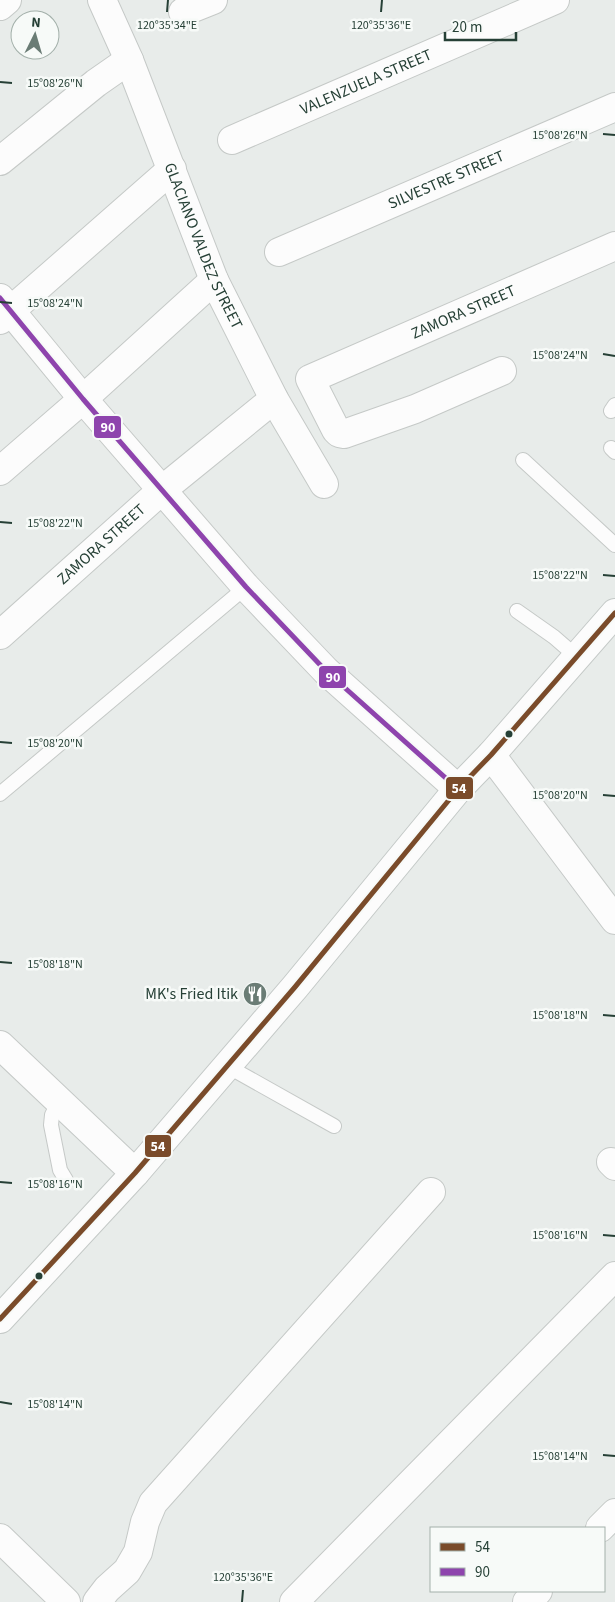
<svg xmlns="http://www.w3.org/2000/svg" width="615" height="1602" viewBox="0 0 615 1602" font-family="'Source Sans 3',sans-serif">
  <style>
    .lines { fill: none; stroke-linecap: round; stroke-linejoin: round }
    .service-casing { stroke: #c5c9c7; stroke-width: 16 }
    .minor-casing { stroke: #c5c9c7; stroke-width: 30 }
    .tertiary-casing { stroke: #c5c9c7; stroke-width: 30 }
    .secondary-casing { stroke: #c4c9c7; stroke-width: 30 }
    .service { stroke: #fcfcfc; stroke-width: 14 }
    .minor { stroke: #fcfcfc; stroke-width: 28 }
    .tertiary { stroke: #fcfcfc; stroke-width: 28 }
    .secondary { stroke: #fcfcfc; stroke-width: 28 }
    .bus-1-casing { stroke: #f7faf8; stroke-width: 9 }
    .bus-2-casing { stroke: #f7faf8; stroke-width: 9 }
    .bus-1 { stroke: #7a4b2a; stroke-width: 5 }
    .bus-2 { stroke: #8e44ad; stroke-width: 5 }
    .ticks { fill: none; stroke: #264036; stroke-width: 2 }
    .bus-dot { fill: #264036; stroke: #f7faf8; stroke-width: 2 }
    .labels { text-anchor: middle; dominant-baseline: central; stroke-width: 5; stroke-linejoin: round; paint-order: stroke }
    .street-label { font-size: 16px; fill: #264036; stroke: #f7faf8 }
    .poi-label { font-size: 16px; fill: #264036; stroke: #f7faf8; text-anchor: end }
    .ticks-label { font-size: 12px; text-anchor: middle; fill: #264036; stroke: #f7faf8; stroke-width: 5; stroke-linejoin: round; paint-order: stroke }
    .line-badge { stroke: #f7faf8; stroke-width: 2 }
    .badge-label { font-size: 14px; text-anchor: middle; font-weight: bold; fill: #fff }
  </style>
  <rect width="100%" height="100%" fill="#e8ecea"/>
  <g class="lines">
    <g class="service-casing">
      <g id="service">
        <path d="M611,411L615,405"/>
        <path d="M611,448L615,452"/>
        <path d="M523,460L615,545"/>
        <path d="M517,611L554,637L577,657"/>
        <path d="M0,794L246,587"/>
        <path d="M227,1066L334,1126"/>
        <path d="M59,1101L52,1115L51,1125L60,1170L66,1180"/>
      </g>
    </g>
    <g class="minor-casing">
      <g id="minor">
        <path id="s1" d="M102,0L129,60L214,280L274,399L324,484"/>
        <path d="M0,6L7,0"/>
        <path d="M183,12L213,0"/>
        <path id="s2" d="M232,140L555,0"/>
        <path d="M0,161L96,83L129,60"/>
        <path id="s3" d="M279,252L615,107"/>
        <path d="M0,320L172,169"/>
        <path id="s4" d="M502,371L415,409L344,434L339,433L336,430L310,379L615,246"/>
        <path d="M0,471L83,399L214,280"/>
        <path id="s5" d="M0,635L162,490L274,399"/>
        <path d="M491,755L615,920"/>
        <path d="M611,1162L615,1166"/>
        <path d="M600,1528L615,1513"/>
        <path d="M0,1538L66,1602"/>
        <path d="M97,1602L107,1589L127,1571L138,1552L145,1522L153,1503L431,1192"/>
        <path d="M294,1602L615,1276"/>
        <path d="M527,1602L538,1591"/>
      </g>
    </g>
    <g class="tertiary-casing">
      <g id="tertiary">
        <path d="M0,298L83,399L246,587L326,671L458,789"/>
        <path d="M0,1045L135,1173"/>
      </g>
    </g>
    <g class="secondary-casing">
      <path id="secondary" d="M0,1319L135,1173L295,987L458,789L491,755L615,613"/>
    </g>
    <use href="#service" class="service"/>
    <use href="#minor" class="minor"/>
    <use href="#tertiary" class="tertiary"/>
    <use href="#secondary" class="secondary"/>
    <g class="bus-1-casing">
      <path id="bus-1" d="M0,1319L135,1173L295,987L458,789L491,755L615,613"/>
    </g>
    <g class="bus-2-casing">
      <path id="bus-2" d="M0,298L83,399L246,587L326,671L458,789"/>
    </g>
    <use href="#bus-1" class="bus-1"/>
    <use href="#bus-2" class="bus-2"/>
  </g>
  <path class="ticks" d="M167,12L168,0M381,12L382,0M0,82L12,83M603,134L615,135M0,302L12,303M603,354L615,356M0,522L12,523M603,575L615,576M0,742L12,743M603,795L615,796M0,962L12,963M603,1015L615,1016M0,1182L12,1183M603,1235L615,1236M0,1402L12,1404M603,1455L615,1456M242,1602L243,1590"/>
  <defs>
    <g id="restaurant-disc" transform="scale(1.25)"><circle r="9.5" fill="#6a7c75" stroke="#f7faf8"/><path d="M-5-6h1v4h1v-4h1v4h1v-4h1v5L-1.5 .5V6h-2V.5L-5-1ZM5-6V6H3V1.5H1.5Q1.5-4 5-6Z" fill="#fff"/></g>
  </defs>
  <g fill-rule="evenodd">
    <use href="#restaurant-disc" x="255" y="994"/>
  </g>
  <g class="bus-dot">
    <circle cx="509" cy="734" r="4.5"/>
    <circle cx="39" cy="1276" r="4.5"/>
  </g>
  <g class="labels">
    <g class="street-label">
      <text stroke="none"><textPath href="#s2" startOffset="146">VALENZUELA STREET</textPath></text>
      <text stroke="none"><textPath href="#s3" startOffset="182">SILVESTRE STREET</textPath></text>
      <text stroke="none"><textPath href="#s1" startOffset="266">GLACIANO VALDEZ STREET</textPath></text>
      <text stroke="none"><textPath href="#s4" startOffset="404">ZAMORA STREET</textPath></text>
      <text stroke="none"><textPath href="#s5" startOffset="136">ZAMORA STREET</textPath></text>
    </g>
    <g class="poi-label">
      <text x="238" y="994">MK's Fried Itik</text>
    </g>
  </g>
  <g class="ticks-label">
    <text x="167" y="29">120°35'34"E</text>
    <text x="381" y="29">120°35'36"E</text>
    <text x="55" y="87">15°08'26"N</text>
    <text x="560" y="139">15°08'26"N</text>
    <text x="55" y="307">15°08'24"N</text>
    <text x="560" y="359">15°08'24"N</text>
    <text x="55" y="527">15°08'22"N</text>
    <text x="560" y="579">15°08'22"N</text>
    <text x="55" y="747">15°08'20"N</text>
    <text x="560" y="799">15°08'20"N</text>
    <text x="55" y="968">15°08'18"N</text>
    <text x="560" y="1019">15°08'18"N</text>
    <text x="55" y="1188">15°08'16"N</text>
    <text x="560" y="1239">15°08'16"N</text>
    <text x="55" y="1408">15°08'14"N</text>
    <text x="560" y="1460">15°08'14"N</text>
    <text x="243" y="1581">120°35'36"E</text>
  </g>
  <g class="line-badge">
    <rect x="93" y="415" width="29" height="24" rx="5" fill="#8e44ad"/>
    <rect x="318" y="665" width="29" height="24" rx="5" fill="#8e44ad"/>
    <rect x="445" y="776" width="29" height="24" rx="5" fill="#7a4b2a"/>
    <rect x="144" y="1134" width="28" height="24" rx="5" fill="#7a4b2a"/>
  </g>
  <g class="badge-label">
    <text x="108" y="432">90</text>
    <text x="333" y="682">90</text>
    <text x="459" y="793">54</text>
    <text x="158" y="1151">54</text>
  </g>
  <rect x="430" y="1527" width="175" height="65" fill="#f7faf8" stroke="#a3b0aa"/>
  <rect x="440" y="1543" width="25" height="8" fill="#7a4b2a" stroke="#a3b0aa"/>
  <text x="475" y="1552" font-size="15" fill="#264036">54</text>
  <rect x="440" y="1568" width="25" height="8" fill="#8e44ad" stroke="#a3b0aa"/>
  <text x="475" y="1577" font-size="15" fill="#264036">90</text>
  <g transform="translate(35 35) rotate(5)"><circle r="24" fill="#f7faf8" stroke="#a3b0aa"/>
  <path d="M0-4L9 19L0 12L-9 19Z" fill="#6a7c75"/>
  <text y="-8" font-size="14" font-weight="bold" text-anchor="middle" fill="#264036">N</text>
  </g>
  <path d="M445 32v8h71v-8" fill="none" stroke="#264036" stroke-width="2.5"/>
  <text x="452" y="32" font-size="15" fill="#264036" stroke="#f7faf8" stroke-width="4" paint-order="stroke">20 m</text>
</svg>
